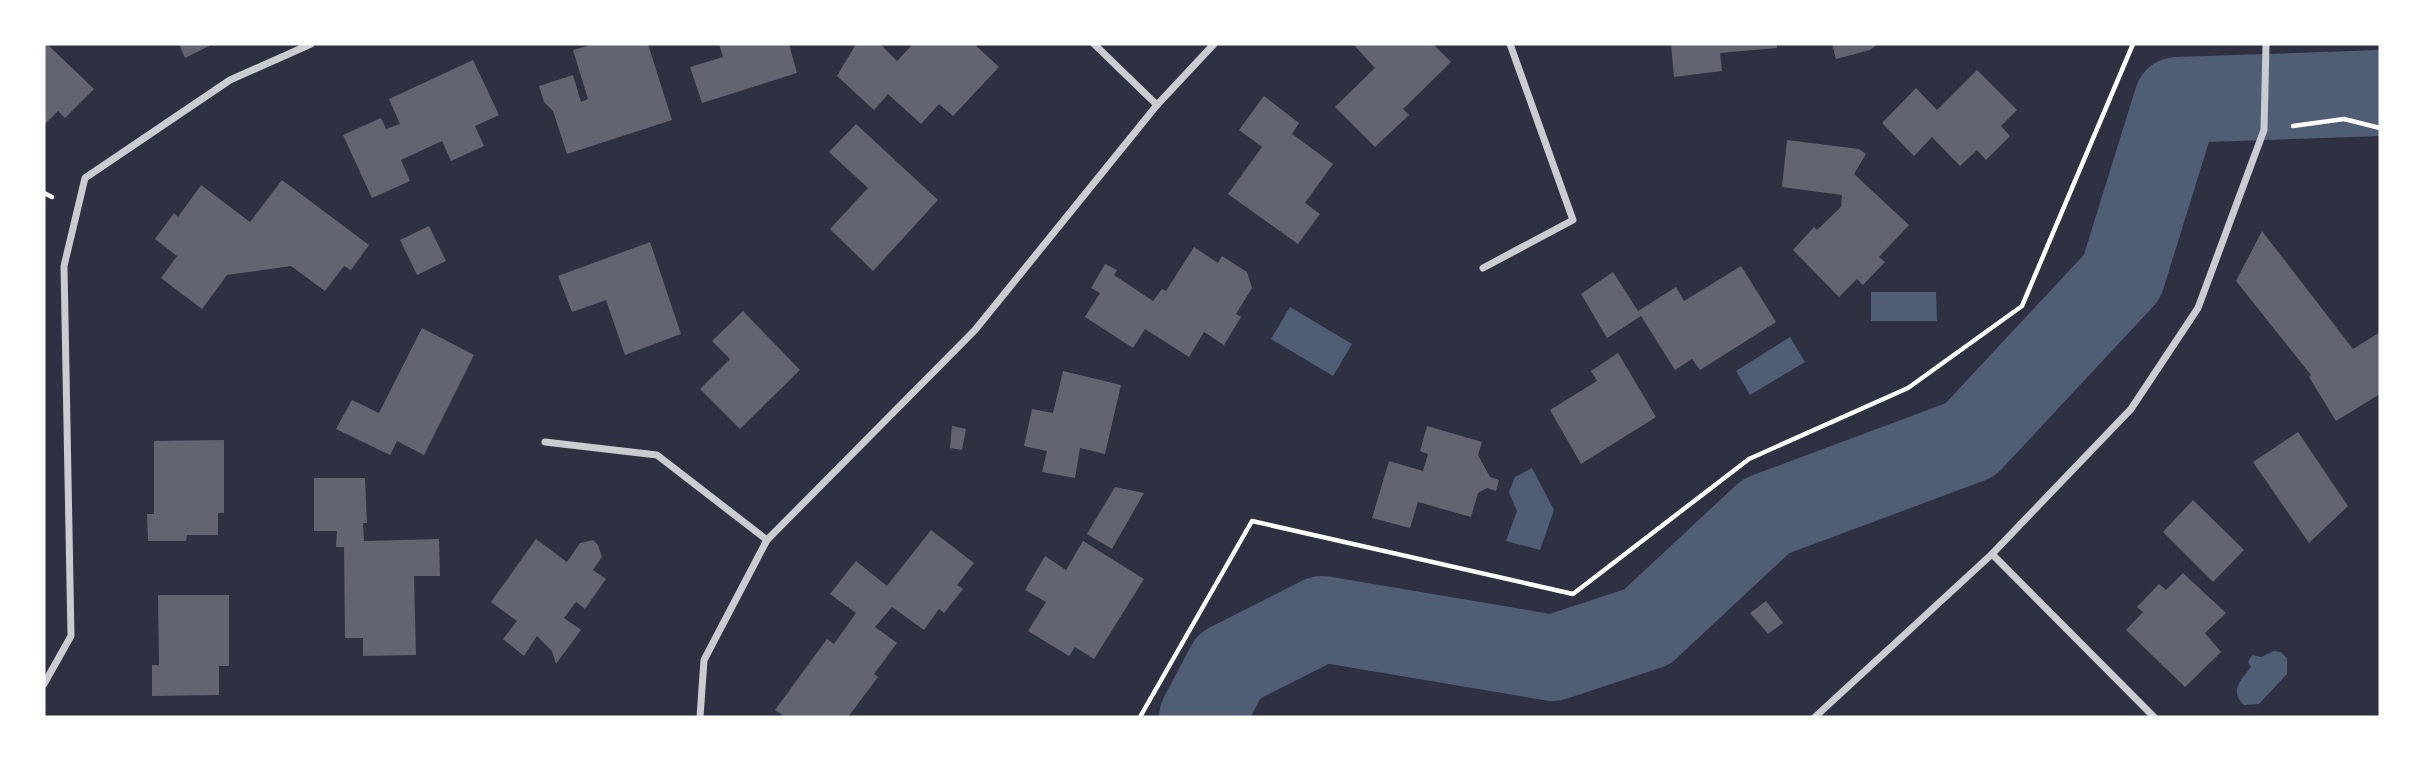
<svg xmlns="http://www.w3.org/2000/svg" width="2424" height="761" viewBox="0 0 2424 761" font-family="'Open Sans',sans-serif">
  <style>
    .water { fill: #4f5d75 }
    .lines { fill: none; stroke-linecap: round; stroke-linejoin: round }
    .river { stroke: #4f5d75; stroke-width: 86 }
    .building { fill: #626471 }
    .path { stroke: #fff; stroke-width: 4.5 }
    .minor { stroke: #caccd0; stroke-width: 7 }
  </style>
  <rect width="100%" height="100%" fill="#2d3142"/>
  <g class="water">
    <path d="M1871,292H1936L1937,321H1871Z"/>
    <path d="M1290,307L1352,344L1333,376L1271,339Z"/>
    <path d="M1790,337L1805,362L1750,395L1736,371Z"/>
    <path d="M1532,468L1554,510L1540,550L1506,541L1517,511L1509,492L1515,477Z"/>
    <path d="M2274,651L2281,652L2287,658V674L2259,704L2244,705C2229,691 2241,680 2251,667L2248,662L2252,655L2261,657Z"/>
  </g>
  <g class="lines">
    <path class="river" d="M1202,717L1229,666L1322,619L1553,658L1647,627L1766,516L1970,440L2122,277L2177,100L2380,93"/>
  </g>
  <g class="building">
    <path d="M44,44H47L94,89L65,118L58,111L44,125Z"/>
    <path d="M179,44H213L185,58Z"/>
    <path d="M594,44H648L672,120L567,154L553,111L544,102L539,86L573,75L581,102L588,99L573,50Z"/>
    <path d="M719,44H789L797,73L702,103L690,67L723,57Z"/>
    <path d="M856,44H880L897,61L913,44H974L999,67L953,116L939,104L921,124L888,94L874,110L837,76Z"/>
    <path d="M1353,44H1433L1451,62L1403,109L1409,115L1375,147L1335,107L1375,68Z"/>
    <path d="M1671,44H1777V48L1720,53L1722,71L1674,77Z"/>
    <path d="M1832,44H1878L1870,50L1836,59Z"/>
    <path d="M473,60L499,115L475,126L484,146L451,161L442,141L401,160L410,181L372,198L343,135L381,118L386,129L400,124L389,99Z"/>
    <path d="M1977,70L2017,110L2001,126L2010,136L1986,160L1977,150L1960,166L1932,137L1914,156L1882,123L1916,88L1937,110Z"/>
    <path d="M1264,96L1299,123L1292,134L1333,164L1305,203L1320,214L1298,244L1228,194L1262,147L1239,130Z"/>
    <path d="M856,124L938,200L873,271L830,229L868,188L829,152Z"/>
    <path d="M1787,140L1859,149L1866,154L1854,174L1909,225L1879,257L1885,262L1863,285L1857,279L1839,297L1793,250L1814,227L1817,230L1841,207L1842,195L1782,187Z"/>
    <path d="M282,180L369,245L351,270L344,266L325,291L291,266L227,275L202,309L161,278L177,256L155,239L174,213L178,217L201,185L250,222Z"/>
    <path d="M429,226L446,261L417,275L400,240Z"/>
    <path d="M2262,231L2353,349L2380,332V394L2336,421L2309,377L2311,375L2236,281Z"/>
    <path d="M650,242L681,334L625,355L606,300L572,312L558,276Z"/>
    <path d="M1194,247L1218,263L1222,256L1247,272L1252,288L1236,314L1241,317L1224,345L1204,332L1189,357L1145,329L1133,348L1085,317L1100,293L1091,288L1105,264L1117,270L1114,275L1153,301L1162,289L1166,291Z"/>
    <path d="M1741,266L1776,322L1700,370L1692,359L1675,370L1641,316L1607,338L1581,294L1613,272L1638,311L1676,287L1684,301Z"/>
    <path d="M743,311L800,370L740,429L700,389L730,359L712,341Z"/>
    <path d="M422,328L474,355L424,455L397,441L390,455L336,429L352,400L379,413Z"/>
    <path d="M1618,353L1656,417L1581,464L1550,410L1597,381L1591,371Z"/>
    <path d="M1063,371L1121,385L1105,454L1080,448L1075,478L1042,472L1047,451L1024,446L1032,409L1053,413Z"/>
    <path d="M952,426L966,429L962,450L950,448Z"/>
    <path d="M1427,426L1482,442L1478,455L1490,477L1499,480L1496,491L1487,488L1478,493L1471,517L1418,502L1410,528L1372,518L1389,461L1423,471L1428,454L1420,451Z"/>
    <path d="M2298,432L2348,506L2309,543L2253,462Z"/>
    <path d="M224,440V513H218V535H187L186,541H148L147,514H154V441Z"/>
    <path d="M314,478H365L367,523H363L364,541L439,539L440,576H414L416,655L363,656V638H345L344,547H336L337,531H314Z"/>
    <path d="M1115,487L1144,493L1112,549L1087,534Z"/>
    <path d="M2193,500L2244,550L2213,582L2163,532Z"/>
    <path d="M931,530L974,563L957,585L963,589L944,613L939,609L924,630L892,607L875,627L897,643L874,674L878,677L848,717H785L775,710L827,639L834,644L856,613L830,594L856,561L887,586Z"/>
    <path d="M536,539L567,562L580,543L593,540L598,545L602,557L593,570L606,579L585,609L576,602L564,618L581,630L556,664L552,651L537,636L524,656L503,639L517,621L491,602Z"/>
    <path d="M1083,541L1144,579L1094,659L1075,647L1069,656L1028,631L1046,602L1025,590L1045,556L1066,570Z"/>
    <path d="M2183,573L2226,613L2205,633L2221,652L2185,687L2126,630L2143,612L2137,607L2159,584L2166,590Z"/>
    <path d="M158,595H229V666H219V695L152,696V665H159Z"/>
    <path d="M1766,601L1783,623L1768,634L1750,613Z"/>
  </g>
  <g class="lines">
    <g class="path">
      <path d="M2293,126L2344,119L2380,128"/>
      <path d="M44,193L52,197"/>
      <path d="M1140,717L1252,521L1573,594L1749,459L1908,388L2022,306L2133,44"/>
    </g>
    <g class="minor">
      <path d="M1094,44L1157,105"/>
      <path d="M1483,268L1573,220L1510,44"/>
      <path d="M545,442L657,455L767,540"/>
      <path d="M1992,554L2154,717"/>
      <path d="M44,684L71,636L64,266L85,178L230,80L311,44"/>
      <path d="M700,717L704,660L767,540L975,330L1157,105L1214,44"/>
      <path d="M1815,717L1992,554L2131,409L2198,308L2264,130L2266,44"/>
    </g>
  </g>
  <rect width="2424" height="761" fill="none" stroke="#ffffff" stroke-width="91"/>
</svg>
